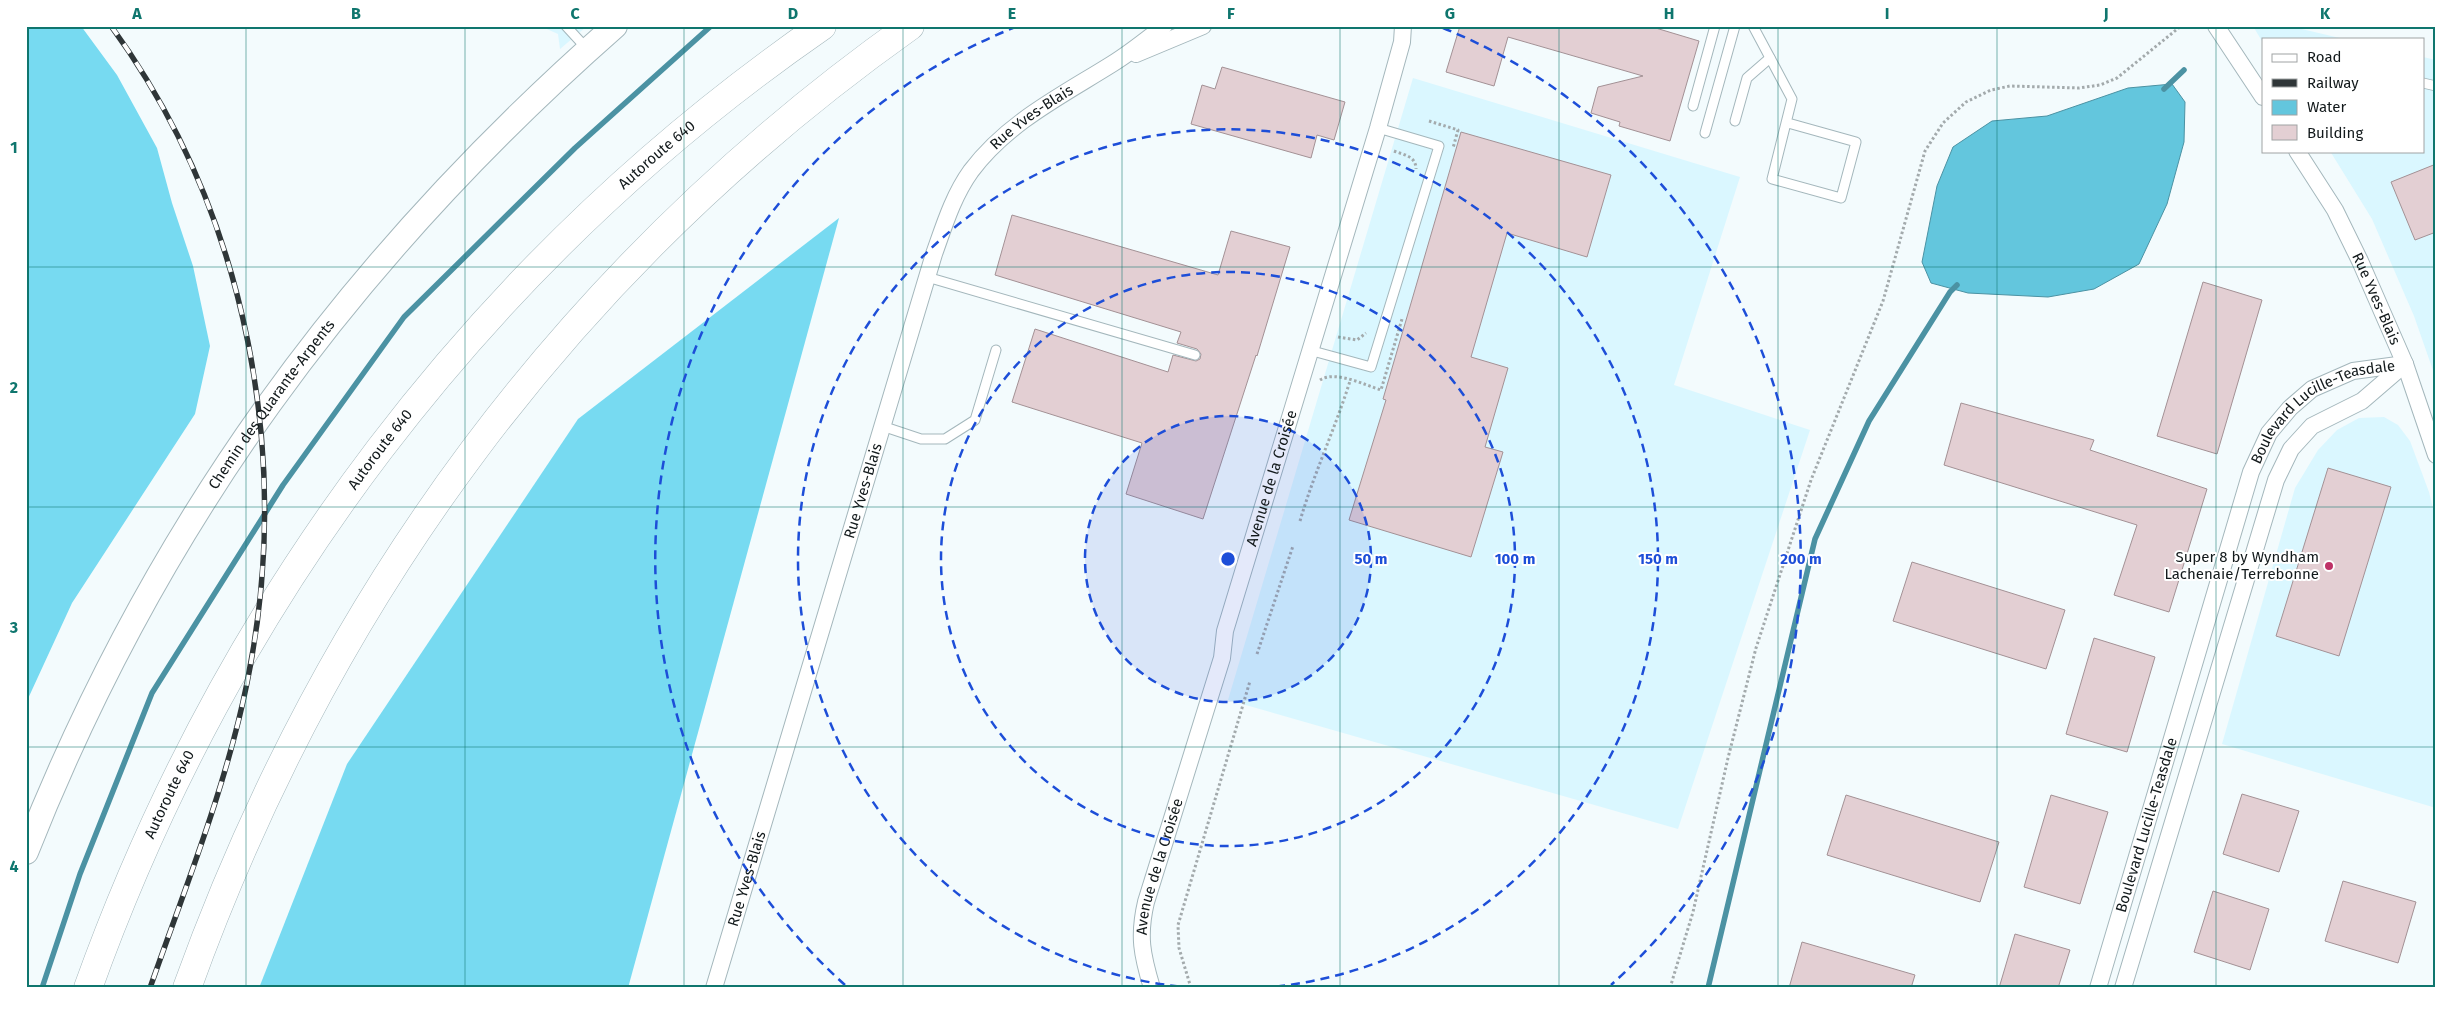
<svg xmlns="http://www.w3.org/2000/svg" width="2462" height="1014" viewBox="0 0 2462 1014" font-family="'Fira Sans',sans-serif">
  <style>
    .built { fill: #daf7ff }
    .forest { fill: #77daf1 }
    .water { fill: #63c6dd; stroke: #4b92a3 }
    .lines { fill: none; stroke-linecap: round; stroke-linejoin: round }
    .stream { stroke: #4b92a3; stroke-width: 5.5 }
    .building { fill: #e3cfd3; stroke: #a39195 }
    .lane-casing { stroke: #a4b7bc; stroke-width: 11 }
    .street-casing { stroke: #a4b7bc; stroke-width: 18 }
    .secondary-casing { stroke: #a4b7bc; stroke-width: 26 }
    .highway-casing { stroke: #a4b7bc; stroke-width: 29 }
    .path { stroke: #a3aaac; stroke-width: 3; stroke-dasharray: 2.5 2.5; stroke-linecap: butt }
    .lane { stroke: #fff; stroke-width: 9 }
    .street { stroke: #fff; stroke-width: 16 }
    .secondary { stroke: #fff; stroke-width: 24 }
    .highway { stroke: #fff; stroke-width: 28 }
    .rail-casing { stroke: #2f3638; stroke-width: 5.5 }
    .rail { stroke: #fff; stroke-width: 4; stroke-dasharray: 11; stroke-linecap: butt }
    .grid { fill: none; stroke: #0f766e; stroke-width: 1; stroke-opacity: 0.55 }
    .ring { fill: none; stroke: #1d4ed8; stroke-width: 2.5; stroke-dasharray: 9 6 }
    .poi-dot { fill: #be3267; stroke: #fff; stroke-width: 2 }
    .labels { text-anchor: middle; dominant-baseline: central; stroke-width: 4; stroke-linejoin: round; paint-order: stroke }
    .street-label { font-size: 15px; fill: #12191b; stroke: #fff }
    .poi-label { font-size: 15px; fill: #12191b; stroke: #fff; text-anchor: end }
    .centre { fill: #1d4ed8; stroke: #fff; stroke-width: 2.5 }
    .ring-label { font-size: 15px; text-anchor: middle; font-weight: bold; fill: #1d4ed8; stroke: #fff; stroke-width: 4; stroke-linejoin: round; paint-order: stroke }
    .neatline { fill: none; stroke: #0f766e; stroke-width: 2 }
    .grid-label { font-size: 16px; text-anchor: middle; font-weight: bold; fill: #0f766e }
  </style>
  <rect width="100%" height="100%" fill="#f3fbfd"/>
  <g class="built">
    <path d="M540,26H587L560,49L558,34Z"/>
    <path d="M2253,26H2289L2344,39H2263V43Z"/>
    <path d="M2423,57L2436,60V379L2414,316L2372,219L2330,151H2423Z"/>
    <path d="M1413,78L1740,177L1674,385L1810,430L1678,829L1228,700Z"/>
    <path d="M2384,417L2398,425L2410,441L2429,492L2436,520V808L2222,744L2295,488L2318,450L2337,430L2359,418Z"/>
  </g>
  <g class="forest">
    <path d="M26,26H81L117,75L157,148L172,203L193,266L210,346L195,414L72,603L26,703Z"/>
    <path d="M839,218L628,988H259L347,764L578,419Z"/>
  </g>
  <path class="water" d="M2172,84L2185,102L2184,142L2167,204L2139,264L2094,289L2048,297L1968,293L1931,283L1922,262L1937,186L1953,147L1992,121L2047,116L2128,88Z"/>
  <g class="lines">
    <g class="stream">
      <path d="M2164,89L2184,70"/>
      <path d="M42,988L80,874L152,693L283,485L404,317L575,148L711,26"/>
      <path d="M1708,988L1815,539L1869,421L1950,292L1957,285"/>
    </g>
  </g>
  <g class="building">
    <path d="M1460,26H1649L1699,41L1670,141L1619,126L1620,122L1591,113L1598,87L1643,76L1508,37L1494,86L1446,72Z"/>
    <path d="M1222,67L1345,102L1334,140L1317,135L1311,158L1191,124L1202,85L1215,89Z"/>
    <path d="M1461,132L1611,175L1587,257L1507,233L1471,357L1508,368L1485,447L1503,452L1471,557L1349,520L1386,400L1383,399Z"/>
    <path d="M2436,164V232L2415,240L2391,182Z"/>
    <path d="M1012,215L1218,275L1231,231L1290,247L1257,356L1256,355L1203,519L1126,494L1142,443L1012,402L1035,329L1168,372L1173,355L1196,361L1200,359L1201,354L1197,349L1177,343L1181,332L995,275Z"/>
    <path d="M2203,282L2262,300L2217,454L2157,436Z"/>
    <path d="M1961,403L2094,440L2090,450L2207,489L2169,612L2114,595L2137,525L1944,465Z"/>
    <path d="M2328,468L2391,487L2339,656L2276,636Z"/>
    <path d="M1912,562L2065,610L2046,669L1893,621Z"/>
    <path d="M2094,638L2155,657L2127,752L2066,734Z"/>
    <path d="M2242,794L2299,811L2279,872L2223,854Z"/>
    <path d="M1846,795L1999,842L1980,902L1827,855Z"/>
    <path d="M2051,795L2108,812L2080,904L2024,887Z"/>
    <path d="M2343,881L2416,902L2398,963L2325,941Z"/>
    <path d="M2213,891L2269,909L2250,970L2194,952Z"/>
    <path d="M2015,934L2070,950L2058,988H1999Z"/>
    <path d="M1802,942L1915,975L1911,988H1789Z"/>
  </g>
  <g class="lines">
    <g class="lane-casing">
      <g id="lane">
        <path d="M566,26L588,50"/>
        <path d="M1753,26L1792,99L1772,179L1841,198L1856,142L1788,123"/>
        <path d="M2423,83L2436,86"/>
        <path d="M1693,106L1715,26"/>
        <path d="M1735,121L1747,78L1770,58"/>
        <path d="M1705,133L1735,26"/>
        <path d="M927,277L1195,355"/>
        <path d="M1309,350L1371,367L1439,146L1378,128"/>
        <path d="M882,426L921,439H945L975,420L996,350"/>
      </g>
    </g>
    <g class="street-casing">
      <g id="street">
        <path d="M2216,26L2263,97"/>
        <path d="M1136,54L1203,26"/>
        <path id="s1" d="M2297,151L2335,210L2360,261L2405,364L2436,455"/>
        <path id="s2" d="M714,988L934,254C944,226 953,196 971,171C1008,122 1061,96 1112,64C1130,53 1147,39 1164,26"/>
        <path id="s3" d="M1152,988C1142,955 1138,936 1146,902L1222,658L1225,631L1378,128L1402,42L1403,26"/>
        <path id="s4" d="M2098,988L2251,472L2269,433L2290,408L2312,389L2353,371L2405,364"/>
        <path d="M2123,988L2276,480L2291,449L2312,426L2362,401L2405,364"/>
      </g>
    </g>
    <g class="secondary-casing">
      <g id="secondary">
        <path id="s5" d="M26,852C156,523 350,259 615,26"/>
      </g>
    </g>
    <g class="highway-casing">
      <g id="highway">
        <path id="s6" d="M88,988C228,598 481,262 822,26"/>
        <path d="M187,988C328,596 569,268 910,26"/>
      </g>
    </g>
    <g class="path">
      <path d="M1429,121L1458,130L1453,148"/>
      <path d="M1394,151C1404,155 1416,156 1416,169"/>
      <path d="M1338,337L1357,340L1366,333"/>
      <path d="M1320,380C1335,370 1365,385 1381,390L1402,319"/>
      <path d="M1300,521C1314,473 1335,429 1350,381"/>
      <path d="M1257,654L1293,546"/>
      <path d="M1191,988L1179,948L1178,925L1250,681"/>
      <path d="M1670,988L1693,912L1728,758L1756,648L1811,480L1883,301L1925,151L1943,123L1966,102L1991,90L2010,86L2079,88L2100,85L2117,78L2181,26"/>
    </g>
    <use href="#lane" class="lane"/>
    <use href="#street" class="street"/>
    <use href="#secondary" class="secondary"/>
    <use href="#highway" class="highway"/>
    <g class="rail-casing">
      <path id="rail" d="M111,26C248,214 293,458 247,683C226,787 185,888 150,988"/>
    </g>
    <use href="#rail" class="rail"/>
  </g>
  <path class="grid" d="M246,26V988M465,26V988M684,26V988M903,26V988M1122,26V988M1340,26V988M1559,26V988M1778,26V988M1997,26V988M2216,26V988M26,267H2436M26,507H2436M26,747H2436"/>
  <circle cx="1228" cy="559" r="143" fill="#1d4ed8" fill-opacity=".12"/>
  <g class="ring">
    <circle cx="1228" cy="559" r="143"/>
    <circle cx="1228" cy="559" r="287"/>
    <path d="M1194 988A430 430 0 1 1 1262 988"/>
    <path d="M845 985A573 573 0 0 1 1013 28M1443 28A573 573 0 0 1 1611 985"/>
  </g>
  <circle class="poi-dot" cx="2329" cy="566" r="5"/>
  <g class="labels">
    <g class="street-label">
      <text stroke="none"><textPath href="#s2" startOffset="939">Rue Yves-Blais</textPath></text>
      <text stroke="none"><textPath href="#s6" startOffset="1020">Autoroute 640</textPath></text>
      <text stroke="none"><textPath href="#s1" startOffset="168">Rue Yves-Blais</textPath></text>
      <text stroke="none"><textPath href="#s5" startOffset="512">Chemin des Quarante-Arpents</textPath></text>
      <text stroke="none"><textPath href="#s4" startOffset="639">Boulevard Lucille-Teasdale</textPath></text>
      <text stroke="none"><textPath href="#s6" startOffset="615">Autoroute 640</textPath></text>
      <text stroke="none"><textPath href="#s3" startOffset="530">Avenue de la Croisée</textPath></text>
      <text stroke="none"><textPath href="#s2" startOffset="519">Rue Yves-Blais</textPath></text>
      <text stroke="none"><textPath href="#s6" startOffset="210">Autoroute 640</textPath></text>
      <text stroke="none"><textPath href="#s4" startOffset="170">Boulevard Lucille-Teasdale</textPath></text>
      <text stroke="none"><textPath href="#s3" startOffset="125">Avenue de la Croisée</textPath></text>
      <text stroke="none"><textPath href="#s2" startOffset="114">Rue Yves-Blais</textPath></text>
    </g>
    <g class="poi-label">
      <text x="2319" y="557">Super 8 by Wyndham<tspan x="2319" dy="17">Lachenaie/Terrebonne</tspan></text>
    </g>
  </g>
  <circle cx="1228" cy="559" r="8" class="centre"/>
  <g class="ring-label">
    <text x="1371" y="564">50 m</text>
    <text x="1515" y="564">100 m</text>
    <text x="1658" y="564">150 m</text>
    <text x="1801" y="564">200 m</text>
  </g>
  <rect width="2462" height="1014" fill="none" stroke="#ffffff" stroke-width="55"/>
  <rect x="2262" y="38" width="162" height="115" fill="#ffffff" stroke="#a0a3a4"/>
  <rect x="2272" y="54" width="25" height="8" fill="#ffffff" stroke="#a0a3a4"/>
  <text x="2307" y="62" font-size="15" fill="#12191b">Road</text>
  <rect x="2272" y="79" width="25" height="8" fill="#2f3638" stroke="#a0a3a4"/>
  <text x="2307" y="88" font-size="15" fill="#12191b">Railway</text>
  <rect x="2272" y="100" width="25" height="15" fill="#63c6dd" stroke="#a0a3a4"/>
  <text x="2307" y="112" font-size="15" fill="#12191b">Water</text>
  <rect x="2272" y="125" width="25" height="15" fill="#e3cfd3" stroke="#a0a3a4"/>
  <text x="2307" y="138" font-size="15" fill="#12191b">Building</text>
  <rect x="28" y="28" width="2406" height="958" class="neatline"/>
  <g class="grid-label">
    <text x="137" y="19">A</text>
    <text x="356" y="19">B</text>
    <text x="575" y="19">C</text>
    <text x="793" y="19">D</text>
    <text x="1012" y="19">E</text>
    <text x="1231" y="19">F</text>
    <text x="1450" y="19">G</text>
    <text x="1669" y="19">H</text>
    <text x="1887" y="19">I</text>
    <text x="2106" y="19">J</text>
    <text x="2325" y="19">K</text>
    <text x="14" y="153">1</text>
    <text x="14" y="393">2</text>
    <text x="14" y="633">3</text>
    <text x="14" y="872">4</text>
  </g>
</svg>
